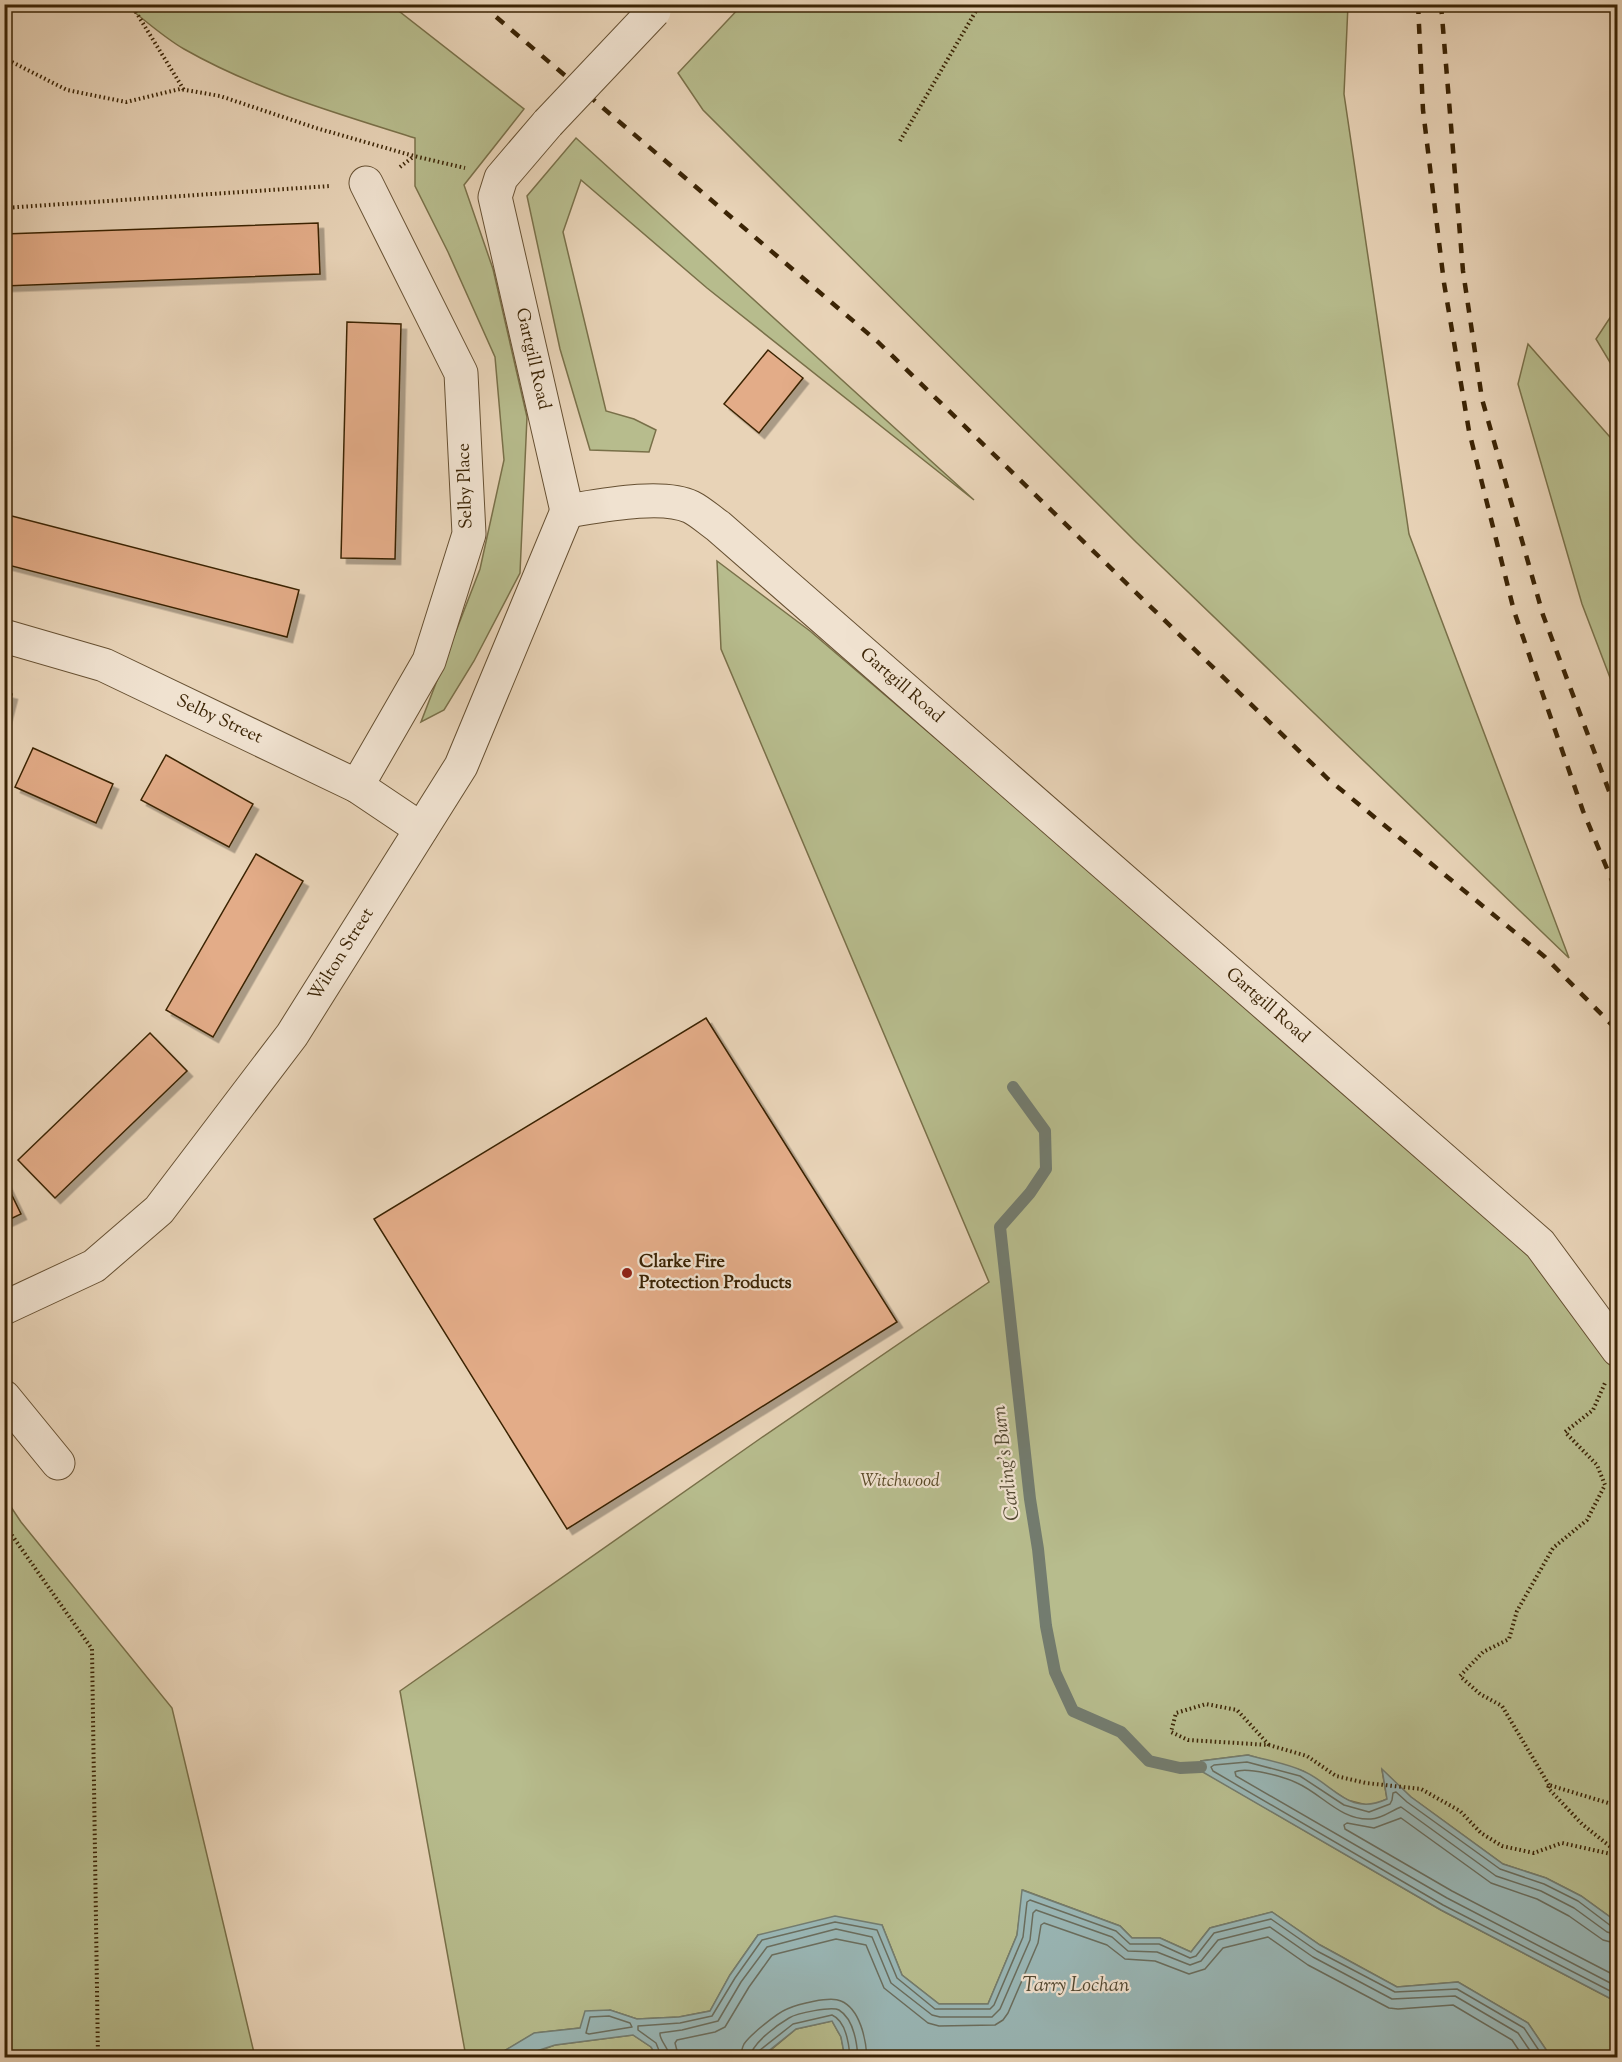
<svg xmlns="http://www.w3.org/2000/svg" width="1622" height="2062" viewBox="0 0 1622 2062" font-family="'Sorts Mill Goudy',serif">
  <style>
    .green { fill: #b7bc8d; stroke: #797049; stroke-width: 1.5 }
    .water { fill: #99b6b5; stroke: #737c6f; stroke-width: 1.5 }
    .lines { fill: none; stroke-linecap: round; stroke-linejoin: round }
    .shore { stroke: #6a6d5d; stroke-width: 1.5 }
    .stream { stroke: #737c6f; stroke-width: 12 }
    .building { fill: #e3ac88; stroke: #3b2405; stroke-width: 1.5; filter: url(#shadow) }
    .street-casing { stroke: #665032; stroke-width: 35 }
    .path { stroke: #3b2405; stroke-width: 4; stroke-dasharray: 1.5 3; stroke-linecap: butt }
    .street { stroke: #f0e2d0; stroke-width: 33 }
    .rail { stroke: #3b2405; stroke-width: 4.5; stroke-dasharray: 10 10; stroke-linecap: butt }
    .street-bridge-casing { stroke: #665032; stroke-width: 35; stroke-linecap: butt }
    .street-bridge { stroke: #f0e2d0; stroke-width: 33 }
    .poi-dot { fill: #8f2418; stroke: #f0e2d0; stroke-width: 2 }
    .labels { text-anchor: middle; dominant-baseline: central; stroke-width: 4.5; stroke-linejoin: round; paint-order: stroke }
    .street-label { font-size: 18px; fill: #3b2405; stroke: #f0e2d0 }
    .poi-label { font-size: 18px; font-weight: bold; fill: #3b2405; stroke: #f0e2d0; text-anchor: start }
    .park-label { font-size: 18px; font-style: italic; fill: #5a4a27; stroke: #f0e2d0 }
    .water-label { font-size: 20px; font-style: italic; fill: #524831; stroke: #f0e2d0 }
  </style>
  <defs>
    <filter id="shadow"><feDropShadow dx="5.5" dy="5.5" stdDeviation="0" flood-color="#0004"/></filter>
  </defs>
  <rect width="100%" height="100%" fill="#e8d3b7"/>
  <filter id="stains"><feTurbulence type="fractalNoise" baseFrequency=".00333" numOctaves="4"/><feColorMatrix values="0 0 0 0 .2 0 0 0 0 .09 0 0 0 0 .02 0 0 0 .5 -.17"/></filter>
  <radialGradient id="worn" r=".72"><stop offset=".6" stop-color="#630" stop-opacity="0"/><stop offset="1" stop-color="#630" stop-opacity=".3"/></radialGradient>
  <g class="green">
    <path d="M125,5H391L524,109L464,185L493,269L527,417L520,573L474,661L444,710L421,722L480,569L504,460L495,357L448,252L415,186V138C336,113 256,90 184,49C163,37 144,19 125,5Z"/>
    <path d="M742,5H1348L1344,94L1409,534L1569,958L1136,542L703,110L678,73Z"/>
    <path d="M576,138L974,500L707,288L581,180L563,232L606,411L634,419L656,430L649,452L590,450L560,349L527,196Z"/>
    <path d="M1617,307V374L1596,339Z"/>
    <path d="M1528,344L1617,445V696L1582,604L1518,384Z"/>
    <path d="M717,561L810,631L1200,964L1550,1275L1617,1371V1922L1581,1896L1546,1878L1503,1864L1411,1797L1382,1770L1387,1799L1371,1806L1347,1800L1303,1771L1248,1755L1201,1761L1202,1771L1441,1910L1617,2002V2057H1551L1528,2023L1458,1982L1397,1987L1320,1945L1272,1912L1210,1928L1191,1952L1160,1938H1132L1120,1926L1023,1890L1017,1935L988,2004H939L902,1975L882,1925L758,1935L730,1975L710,2011L679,2017L637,2019L610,2010L580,2028L535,2033L494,2057H466L400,1691L761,1438L989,1282L721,649Z"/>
    <path d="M5,1498L21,1522L172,1708L255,2057H5Z"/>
    <path d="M832,2021L841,2037L845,2057L761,2058L796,2029Z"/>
    <path d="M633,2035L651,2047L657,2057L519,2058L555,2045Z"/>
  </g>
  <g class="water">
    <path d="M1248,1755C1265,1760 1286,1763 1303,1771C1334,1784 1348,1817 1387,1799L1382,1769L1411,1797L1503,1864L1546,1878L1581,1896L1617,1922V2002L1441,1910L1201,1771V1761Z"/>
    <path d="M1022,1890L1120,1926L1132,1938H1160L1191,1952L1210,1928L1272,1912L1320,1945L1397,1987L1458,1982L1528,2023L1551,2057L845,2058L841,2037L832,2021L796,2029L761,2057H657L651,2047L633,2035L555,2045L518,2057H494L534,2033L580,2028L585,2011L610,2010L637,2019L679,2017L710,2011L730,1975L758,1935L835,1916L882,1925L902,1975L939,2004H988L1017,1935Z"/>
  </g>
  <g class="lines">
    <g class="shore">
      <path d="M1618,1927L1611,1926L1578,1901L1544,1884L1500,1869L1407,1802L1396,1792L1393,1793L1392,1800L1390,1804L1369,1812L1344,1805L1300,1776L1247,1762L1214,1765L1211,1767L1213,1771L1443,1905L1618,1995"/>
      <path d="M1618,1935L1607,1932L1574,1908L1541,1891L1496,1876L1401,1807C1392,1810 1382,1819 1371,1819C1341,1821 1322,1794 1297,1783C1285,1777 1246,1766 1235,1772L1236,1776L1447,1898L1618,1987"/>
      <path d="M1618,1944L1603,1940L1569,1916L1537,1899L1491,1883L1401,1818L1374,1828L1347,1823L1344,1825L1345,1829L1452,1891L1618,1977"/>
      <path d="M609,2016L630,2023L632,2027L589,2034L586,2033L590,2017Z"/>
      <path d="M662,2058L656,2043L638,2030V2026L680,2023L712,2016L735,1978L762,1940L835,1922L877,1930L897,1978L935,2009H990L994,2005L1023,1937L1027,1902L1030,1900L1116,1931L1130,1944H1159L1190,1958L1196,1956L1214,1933L1271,1919L1317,1951L1395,1992L1457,1989L1524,2028L1544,2058"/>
      <path d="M670,2058C669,2048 659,2040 660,2033L682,2030L718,2021L741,1982L767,1947L836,1929L872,1937L891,1983L932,2015L940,2017H992L1000,2009L1030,1940L1033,1913L1036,1910L1112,1937L1128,1951L1157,1952L1190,1965L1201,1961L1218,1940L1270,1927L1313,1957L1392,1999L1455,1996L1518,2033L1535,2058"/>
      <path d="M679,2058L675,2043L677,2040L715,2032L725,2027L749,1987L772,1955L836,1939L866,1945L884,1988L928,2023L939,2026L995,2025L1003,2020L1008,2013L1038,1943L1041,1925L1044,1923L1107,1945L1125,1959L1155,1961L1189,1974L1205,1969L1223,1948L1268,1937L1308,1965L1389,2008L1398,2009L1453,2005L1512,2040L1524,2058"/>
      <path d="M741,2058C741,2053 742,2048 744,2044C750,2035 777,2013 787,2009C798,2004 830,1996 841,2001C860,2009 866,2039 867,2058"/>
      <path d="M750,2058C751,2044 777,2025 789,2018C797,2013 832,2006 839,2010C854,2019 857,2043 858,2058"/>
      <path d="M758,2058L760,2050L793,2024L832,2015C846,2021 849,2043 850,2058"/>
    </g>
    <path class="stream" d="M1013,1087L1045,1131L1046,1169L1030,1193L1000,1227L1030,1499L1038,1549L1046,1626L1055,1672L1073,1711L1121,1732L1149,1761L1180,1768L1201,1767"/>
  </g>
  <g class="building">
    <path d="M318,223L320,274L4,286V234Z"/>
    <path d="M347,322L401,324L395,559L341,558Z"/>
    <path d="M768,350L803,378L759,433L724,404Z"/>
    <path d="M4,514L299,590L287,637L4,564Z"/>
    <path d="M4,692L12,694L4,725Z"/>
    <path d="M33,748L113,784L96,823L15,787Z"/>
    <path d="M166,755L253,804L229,847L141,800Z"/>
    <path d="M256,854L303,881L213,1037L166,1010Z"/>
    <path d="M706,1018L897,1322L567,1529L374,1219Z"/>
    <path d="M150,1033L187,1071L55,1198L18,1160Z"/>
    <path d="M4,1179L21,1214L4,1222Z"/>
  </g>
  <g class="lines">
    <g class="street-casing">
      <g id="street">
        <path d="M548,123L501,178L495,197L567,511"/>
        <path d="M567,511C599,506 662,493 691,507C701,512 709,520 718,526L1540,1244L1618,1350"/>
        <path d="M4,636L104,665L357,786L421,829"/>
        <path d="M357,786L429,661L469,534L461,373L366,183"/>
        <path d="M4,1308L94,1266L159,1210L292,1035L461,766L567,511"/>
        <path d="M4,1397L58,1463"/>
      </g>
    </g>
    <g class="path">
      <path d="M131,4L184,90"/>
      <path d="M4,58L67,90L126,102L180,89L220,96L316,128L414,156L465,168"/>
      <path d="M900,141L980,4"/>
      <path d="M400,167L413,157"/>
      <path d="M4,208L330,186"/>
      <path d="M4,1524L92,1649L98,2058"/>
      <path d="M1269,1745L1237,1710L1206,1704L1176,1713L1171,1732L1188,1740L1269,1745L1307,1756L1336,1776L1366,1783L1421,1789L1460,1811L1481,1833L1502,1846L1534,1853L1562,1843L1611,1854L1616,1852"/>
      <path d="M1549,1785L1502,1706L1480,1694L1460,1676L1483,1652L1509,1639L1517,1611L1553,1548L1587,1520L1605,1485L1597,1465L1565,1432L1593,1410L1605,1383"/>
      <path d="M1617,1852L1582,1824L1548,1788L1549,1785L1618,1806"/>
    </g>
    <use href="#street" class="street"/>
    <g class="rail">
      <path d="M481,4L878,342L1328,779L1545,957L1618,1031"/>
      <path d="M1418,4L1423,110L1444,283L1469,431L1514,611L1583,811L1618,895"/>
      <path d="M1441,4L1463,271L1482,399L1543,615L1618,815"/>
    </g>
    <g class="street-bridge-casing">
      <path id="street-bridge" d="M548,123L654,11"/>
    </g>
    <use href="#street-bridge" class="street-bridge"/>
  </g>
  <circle class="poi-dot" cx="627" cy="1273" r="6"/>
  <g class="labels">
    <g class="street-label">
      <text transform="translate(532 359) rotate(77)">Gartgill Road</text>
      <text transform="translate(466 486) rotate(-92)">Selby Place</text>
      <text transform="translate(901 686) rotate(41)">Gartgill Road</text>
      <text transform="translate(219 720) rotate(25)">Selby Street</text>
      <text transform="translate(342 955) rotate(-58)">Wilton Street</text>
      <text transform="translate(1267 1006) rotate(41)">Gartgill Road</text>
    </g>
    <g class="poi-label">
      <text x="639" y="1263">Clarke Fire<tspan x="639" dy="21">Protection Products</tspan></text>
    </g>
    <g class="park-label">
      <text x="900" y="1482">Witchwood</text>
    </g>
    <g class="water-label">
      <text transform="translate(1007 1463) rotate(-97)">Carling's Burn</text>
      <text x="1076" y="1986">Tarry Lochan</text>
    </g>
  </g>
  <rect width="1622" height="2062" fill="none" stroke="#e8d3b7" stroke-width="24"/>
  <rect x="6" y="6" width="1610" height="2050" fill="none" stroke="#3b2405" stroke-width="3"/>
  <rect x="12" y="12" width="1598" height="2038" fill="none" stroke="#3b2405" stroke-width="1.5"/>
  <rect width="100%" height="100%" filter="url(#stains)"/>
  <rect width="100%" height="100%" fill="url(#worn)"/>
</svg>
